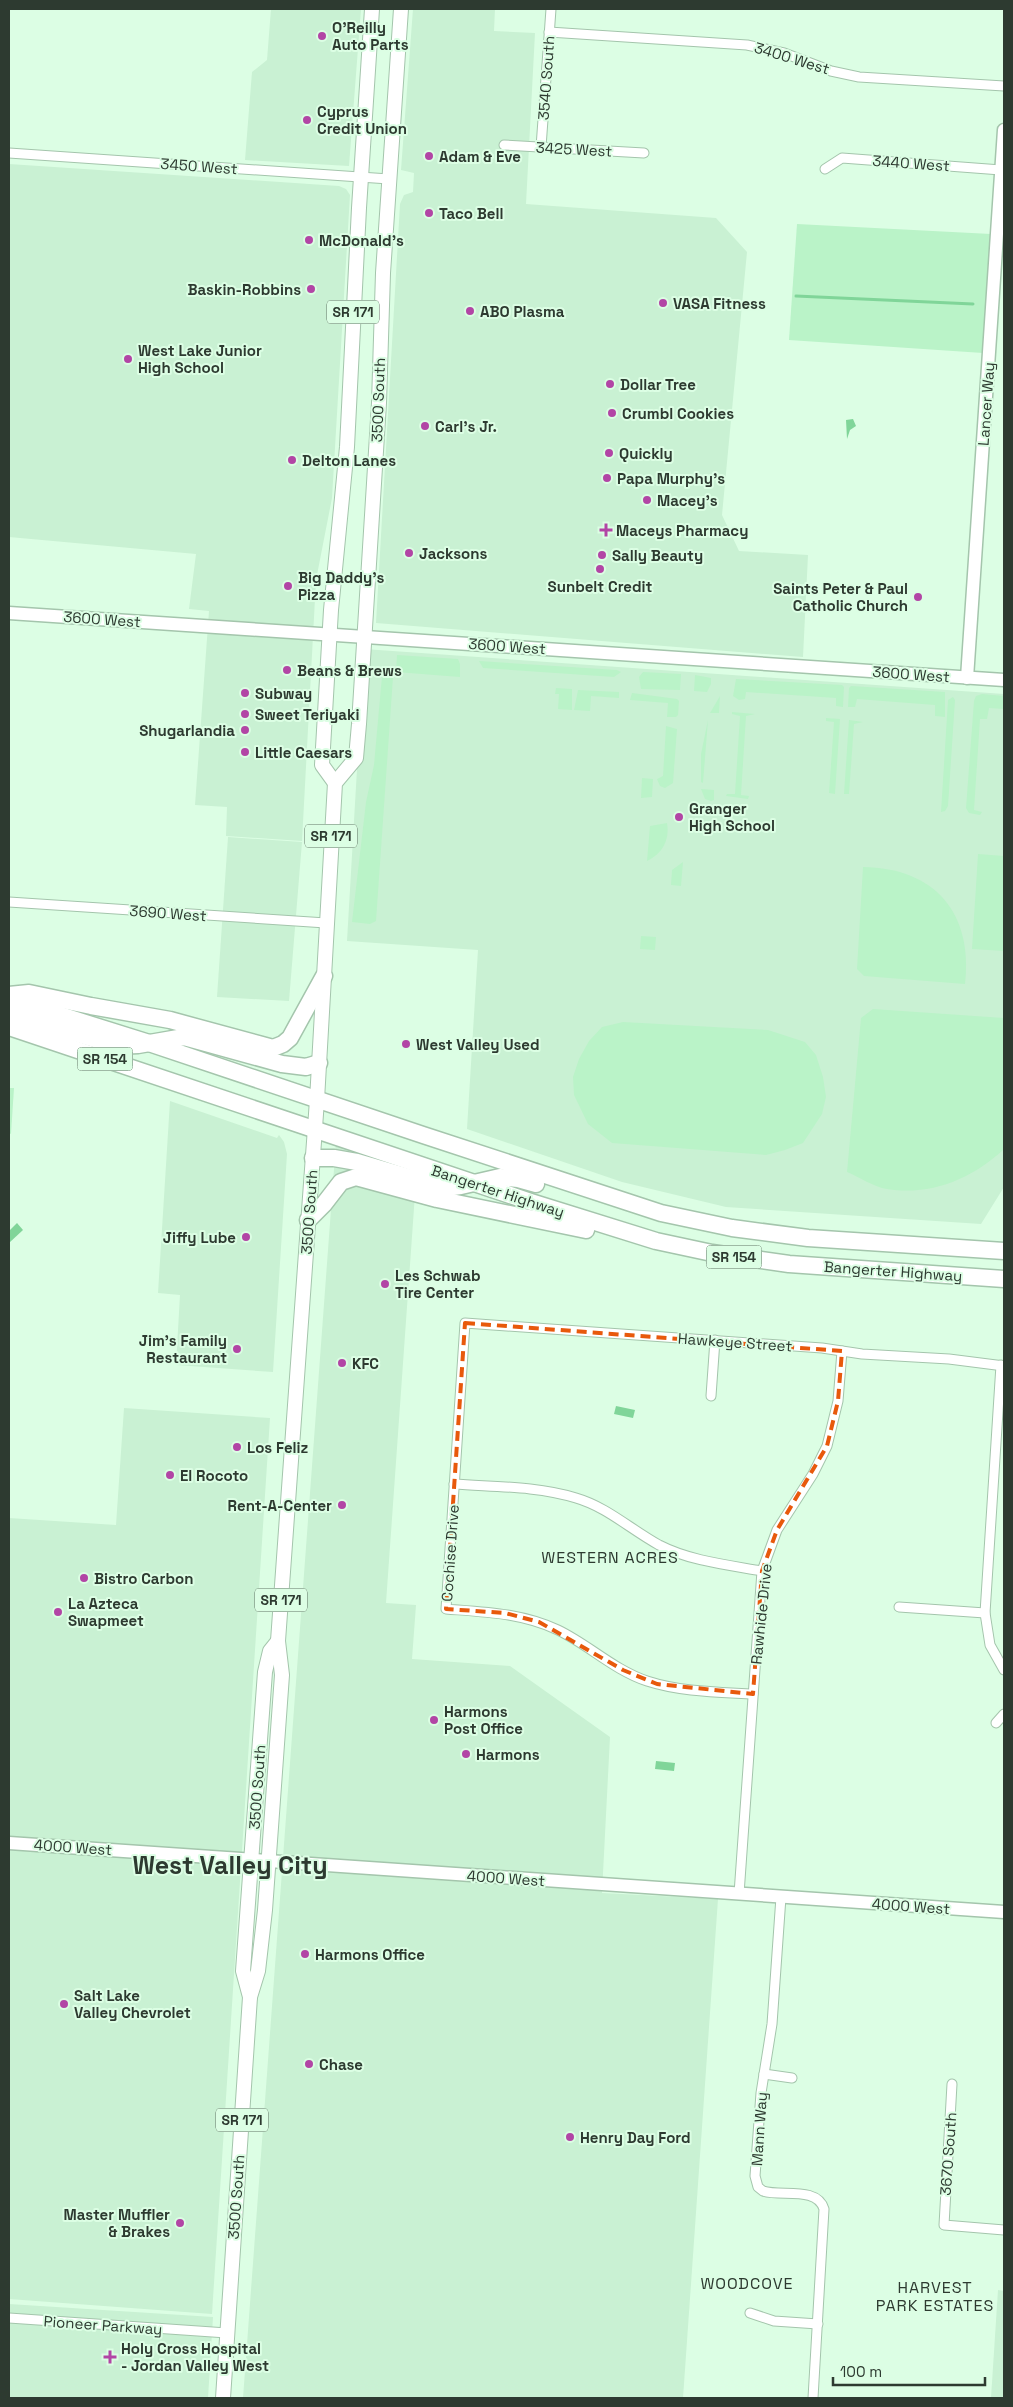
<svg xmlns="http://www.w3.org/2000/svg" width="1013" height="2407" viewBox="0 0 1013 2407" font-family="'Space Grotesk',sans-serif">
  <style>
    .built { fill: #c9f1d3 }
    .green { fill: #baf3c8 }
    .water { fill: #80d599 }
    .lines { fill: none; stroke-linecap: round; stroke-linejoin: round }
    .stream { stroke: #80d599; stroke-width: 3 }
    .street-casing { stroke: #a4c5ac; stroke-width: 11 }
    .secondary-casing { stroke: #a4c5ac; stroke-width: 15 }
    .primary-casing { stroke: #a4c5ac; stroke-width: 16 }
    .highway-casing { stroke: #a4c5ac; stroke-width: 19 }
    .street { stroke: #fff; stroke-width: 9 }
    .secondary { stroke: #fff; stroke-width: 12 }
    .primary { stroke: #fff; stroke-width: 14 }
    .highway { stroke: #fff; stroke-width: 16 }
    .marked { fill: none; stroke: #e8590c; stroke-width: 4; stroke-dasharray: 10 6; stroke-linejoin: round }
    .poi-dot { fill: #b245a5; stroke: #dcfee4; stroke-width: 2 }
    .labels { text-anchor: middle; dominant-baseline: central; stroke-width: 4; stroke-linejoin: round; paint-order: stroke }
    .shield { fill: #dcfee4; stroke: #627566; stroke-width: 1 }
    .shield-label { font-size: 14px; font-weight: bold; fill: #2d3a30 }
    .poi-label { font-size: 15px; font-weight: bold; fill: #2d3a30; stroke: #dcfee4; text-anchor: start }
    .street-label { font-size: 15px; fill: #2d3a30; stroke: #dcfee4 }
    .neighbourhood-label { font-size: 16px; letter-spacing: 1px; fill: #2d3a30; stroke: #dcfee4 }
    .town-label { font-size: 25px; font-weight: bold; fill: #2d3a30; stroke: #dcfee4 }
  </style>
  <rect width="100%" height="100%" fill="#dcfee4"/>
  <g class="built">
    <path d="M271,9H361L349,166L245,160L252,72L267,60Z"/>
    <path d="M413,9H495L494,31L535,33L526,204L716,218L747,252L722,515L739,551L808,555L803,657L376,623L400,204L404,195L413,192L414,173L401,170Z"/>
    <path d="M9,164L339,186L346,189L350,195L332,498L316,580L302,841L226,836L227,807L195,805L209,611L189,609L196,554L9,537Z"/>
    <path d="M364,649L1004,694V1187L981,1224L726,1207L622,1182L467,1129L478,950L347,941Z"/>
    <path d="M228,837L302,842L289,1001L217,997Z"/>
    <path d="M170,1101L277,1138L279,1135L284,1142L287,1154L273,1372L176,1365L180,1295L158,1293Z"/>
    <path d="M336,1142L416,1180L386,1603L416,1605L412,1659L510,1666L610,1737L602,1893L718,1899L683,2398H243Z"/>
    <path d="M124,1408L270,1418L212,2314L9,2299V1518L116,1525Z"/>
    <path d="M998,2290L1004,2291V2398H991Z"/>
    <path d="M9,2304L213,2317L208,2398H9Z"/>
  </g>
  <g class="green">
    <path d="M797,224L991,234L983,353L789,340Z"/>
    <path d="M397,655L458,659L460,664V677L396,672Z"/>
    <path d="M479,661L617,670L621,672L614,677L483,668Z"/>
    <path d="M643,672L681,674L680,690L641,689L639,677Z"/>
    <path d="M695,675L711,678V684L707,692L694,691Z"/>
    <path d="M382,676L393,677L376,921L370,924L352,922L366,802L374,765Z"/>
    <path d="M736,679L842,685L844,687L843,707L836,706V698L746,692L745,699L739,700L733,696Z"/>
    <path d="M851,686L945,692V717L935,716V705L857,699L855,707H848L849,688Z"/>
    <path d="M556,688L572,689V710L558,709L559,694H555Z"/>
    <path d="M578,690L619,692V698L591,696L590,711L574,710Z"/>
    <path d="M632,693L677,699L679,701L678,715L676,717H667L668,703L630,700Z"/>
    <path d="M982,694L1004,696V709L989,708L987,719H980L974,810L982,812L980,815L969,813L966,808L974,701L976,696Z"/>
    <path d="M720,696L719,713H710Z"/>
    <path d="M953,697L955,700L948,806L945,811L941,812L948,700Z"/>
    <path d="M732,712L755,714L746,716L741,795L749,796L748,799L726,796L727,794H735L740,716L732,714Z"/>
    <path d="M826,718L840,719L835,794L829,793L834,722L826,721Z"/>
    <path d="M708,720L703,783L701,782V754Z"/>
    <path d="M849,720L863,722L854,724L849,794H844Z"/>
    <path d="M666,726L677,729L673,783L665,788L660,786L657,779L663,776Z"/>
    <path d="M642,778L653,779L652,797L641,798Z"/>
    <path d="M701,789L714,790V800L711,801L705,799Z"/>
    <path d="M667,823C670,840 662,854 647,861L650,826Z"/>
    <path d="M978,854L1004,856V951L972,949Z"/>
    <path d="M683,862L681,886L671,885L672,870Z"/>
    <path d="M863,867C935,868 973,913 965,984L864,976L857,969Z"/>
    <path d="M641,936L656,937L655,950L640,949Z"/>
    <path d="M873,1009L1004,1018V1149C972,1179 931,1196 887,1189C874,1187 859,1177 847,1172L861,1018Z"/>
    <path d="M623,1022L768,1030L805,1042L816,1055L823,1077L826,1097L822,1114L803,1143L785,1150L766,1155L612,1143L588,1124L574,1095L573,1077L579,1059L589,1041L602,1027Z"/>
    <path d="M9,1088H14L11,1134L9,1133Z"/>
  </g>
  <g class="water">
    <path d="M853,419L856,426L850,430L847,439L846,420Z"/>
    <path d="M17,1223L23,1230L9,1243V1231Z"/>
    <path d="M616,1406L635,1410L633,1418L614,1414Z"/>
    <path d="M656,1761L675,1763L674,1771L655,1769Z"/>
  </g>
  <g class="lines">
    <path class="stream" d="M796,296L973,304"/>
    <g class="street-casing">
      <g id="street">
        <path d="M549,32L747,45L784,53L831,71L859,77L1004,86"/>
        <path d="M504,145L644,153"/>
        <path d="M541,147L551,9"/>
        <path d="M9,153L389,179"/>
        <path d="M825,169L842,158L1001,170"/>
        <path d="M9,902L326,923"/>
        <path d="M1001,1365L985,1613L990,1645L1004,1670"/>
        <path d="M711,1396L715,1340"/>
        <path d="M454,1484C495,1487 537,1486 576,1498C607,1507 630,1529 659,1545C690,1561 728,1565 762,1571"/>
        <path d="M899,1607L985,1613"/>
        <path d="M753,1694C718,1692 681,1692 647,1681C614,1670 589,1645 558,1630C522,1613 485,1612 446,1609L465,1323L822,1348L862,1354L949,1359L1004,1366"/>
        <path d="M996,1723L1004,1714"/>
        <path d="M739,1894L762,1571L777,1530L813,1474L827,1446L838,1401L842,1351"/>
        <path d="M781,1897L772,2024L761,2093L755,2176L758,2187L763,2191C781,2197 817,2186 824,2209L813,2398"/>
        <path d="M764,2074L792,2078"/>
        <path d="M952,2084L944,2225L1004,2230"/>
        <path d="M750,2313L774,2321L818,2324"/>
        <path d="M9,2318L227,2333"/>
      </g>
    </g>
    <g class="secondary-casing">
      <g id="secondary">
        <path d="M9,613L1004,680"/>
        <path d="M967,678L1004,130"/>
        <path d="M9,1843L1004,1912"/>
      </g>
    </g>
    <g class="primary-casing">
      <g id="primary">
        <path d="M335,783L322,765L331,610L347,447L359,208L372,9"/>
        <path d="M250,1997L243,1971L265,1672L270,1651L278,1641"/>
        <path d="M223,2398L250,1997L258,1971L265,1910L282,1675L278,1641L317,1100L335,783L356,758L359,724L379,403L383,273L401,9"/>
      </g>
    </g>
    <g class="highway-casing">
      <g id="highway">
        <path d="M9,995L29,993L91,1006L170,1020L273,1048L283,1044L290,1038L324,976"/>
        <path d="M9,999L149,1043L423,1135L661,1213L732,1228L808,1238L1004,1251"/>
        <path d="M9,1013L118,1046L138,1045L184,1037L282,1064L306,1067L319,1063"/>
        <path d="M9,1027L531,1202L656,1241L712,1253L789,1264L1004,1279"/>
        <path d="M313,1158H334L357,1162L445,1188L461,1186L500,1177L518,1179L536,1184"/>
        <path d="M308,1220L324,1204L341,1182L356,1177L437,1199L586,1230"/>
      </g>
    </g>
    <use href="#street" class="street"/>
    <use href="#secondary" class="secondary"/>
    <use href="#primary" class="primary"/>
    <use href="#highway" class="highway"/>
  </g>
  <path class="marked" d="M465,1323L842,1351L838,1401L827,1446L777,1530L762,1571L753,1694L657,1684L623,1670L539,1622L505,1613L446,1609Z"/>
  <g class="poi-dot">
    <circle cx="322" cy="36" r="5"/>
    <circle cx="307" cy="120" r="5"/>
    <circle cx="429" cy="156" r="5"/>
    <circle cx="429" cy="213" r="5"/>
    <circle cx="309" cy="240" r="5"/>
    <circle cx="311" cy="289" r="5"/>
    <circle cx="663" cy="303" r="5"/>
    <circle cx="470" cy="311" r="5"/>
    <circle cx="128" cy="359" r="5"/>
    <circle cx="610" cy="384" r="5"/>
    <circle cx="612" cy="413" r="5"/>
    <circle cx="425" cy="426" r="5"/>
    <circle cx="609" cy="453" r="5"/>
    <circle cx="292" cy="460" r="5"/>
    <circle cx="607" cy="478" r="5"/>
    <circle cx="647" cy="500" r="5"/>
    <path d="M603.5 522.5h5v5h5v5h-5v5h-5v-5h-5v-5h5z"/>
    <circle cx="409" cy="553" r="5"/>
    <circle cx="602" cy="555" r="5"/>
    <circle cx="600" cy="569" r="5"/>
    <circle cx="288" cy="586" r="5"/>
    <circle cx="918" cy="597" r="5"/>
    <circle cx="287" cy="670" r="5"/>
    <circle cx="245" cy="693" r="5"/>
    <circle cx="245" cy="714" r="5"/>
    <circle cx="245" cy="730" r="5"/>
    <circle cx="245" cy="752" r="5"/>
    <circle cx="679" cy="817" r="5"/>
    <circle cx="406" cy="1044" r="5"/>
    <circle cx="246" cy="1237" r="5"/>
    <circle cx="385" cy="1284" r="5"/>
    <circle cx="237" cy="1349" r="5"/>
    <circle cx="342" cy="1363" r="5"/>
    <circle cx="237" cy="1447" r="5"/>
    <circle cx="170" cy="1475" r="5"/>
    <circle cx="342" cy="1505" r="5"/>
    <circle cx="84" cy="1578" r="5"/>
    <circle cx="58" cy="1612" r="5"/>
    <circle cx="434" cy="1720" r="5"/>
    <circle cx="466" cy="1754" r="5"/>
    <circle cx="305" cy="1954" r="5"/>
    <circle cx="64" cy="2004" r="5"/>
    <circle cx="309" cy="2064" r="5"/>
    <circle cx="570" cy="2137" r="5"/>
    <circle cx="180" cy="2223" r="5"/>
    <path d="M107.5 2349.5h5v5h5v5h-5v5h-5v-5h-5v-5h5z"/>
  </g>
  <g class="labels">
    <g class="shield">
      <rect x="327" y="300.5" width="52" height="23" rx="4"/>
      <rect x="305" y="824.5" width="52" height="23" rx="4"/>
      <rect x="77.5" y="1047.5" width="55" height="23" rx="4"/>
      <rect x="706.5" y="1245.5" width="55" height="23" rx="4"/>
      <rect x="255" y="1588.5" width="52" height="23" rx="4"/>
      <rect x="216" y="2108.5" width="52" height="23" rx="4"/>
    </g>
    <g class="shield-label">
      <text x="353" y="312">SR 171</text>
      <text x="331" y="836">SR 171</text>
      <text x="105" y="1059">SR 154</text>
      <text x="734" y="1257">SR 154</text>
      <text x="281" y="1600">SR 171</text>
      <text x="242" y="2120">SR 171</text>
    </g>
    <g class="poi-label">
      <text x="332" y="27">O'Reilly<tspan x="332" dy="17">Auto Parts</tspan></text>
      <text x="317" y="111">Cyprus<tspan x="317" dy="17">Credit Union</tspan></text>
      <text x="439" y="156">Adam &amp; Eve</text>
      <text x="439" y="213">Taco Bell</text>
      <text x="319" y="240">McDonald's</text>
      <text x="301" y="289" text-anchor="end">Baskin-Robbins</text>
      <text x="673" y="303">VASA Fitness</text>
      <text x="480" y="311">ABO Plasma</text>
      <text x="138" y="350">West Lake Junior<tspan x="138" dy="17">High School</tspan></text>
      <text x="620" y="384">Dollar Tree</text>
      <text x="622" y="413">Crumbl Cookies</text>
      <text x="435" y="426">Carl's Jr.</text>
      <text x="619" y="453">Quickly</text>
      <text x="302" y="460">Delton Lanes</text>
      <text x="617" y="478">Papa Murphy's</text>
      <text x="657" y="500">Macey's</text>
      <text x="616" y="530">Maceys Pharmacy</text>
      <text x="419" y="553">Jacksons</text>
      <text x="612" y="555">Sally Beauty</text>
      <text x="298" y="577">Big Daddy's<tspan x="298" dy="17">Pizza</tspan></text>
      <text x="600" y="586" text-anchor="middle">Sunbelt Credit</text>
      <text x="908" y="588" text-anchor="end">Saints Peter &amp; Paul<tspan x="908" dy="17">Catholic Church</tspan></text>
      <text x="297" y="670">Beans &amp; Brews</text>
      <text x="255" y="693">Subway</text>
      <text x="255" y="714">Sweet Teriyaki</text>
      <text x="235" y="730" text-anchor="end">Shugarlandia</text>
      <text x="255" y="752">Little Caesars</text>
      <text x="689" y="808">Granger<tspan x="689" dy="17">High School</tspan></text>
      <text x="416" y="1044">West Valley Used</text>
      <text x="236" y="1237" text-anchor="end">Jiffy Lube</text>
      <text x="395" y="1275">Les Schwab<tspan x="395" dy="17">Tire Center</tspan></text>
      <text x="227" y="1340" text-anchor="end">Jim's Family<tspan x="227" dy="17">Restaurant</tspan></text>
      <text x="352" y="1363">KFC</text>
      <text x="247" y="1447">Los Feliz</text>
      <text x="180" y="1475">El Rocoto</text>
      <text x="332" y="1505" text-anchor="end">Rent-A-Center</text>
      <text x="94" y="1578">Bistro Carbon</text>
      <text x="68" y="1603">La Azteca<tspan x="68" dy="17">Swapmeet</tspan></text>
      <text x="444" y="1711">Harmons<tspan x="444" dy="17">Post Office</tspan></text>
      <text x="476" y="1754">Harmons</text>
      <text x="315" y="1954">Harmons Office</text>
      <text x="74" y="1995">Salt Lake<tspan x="74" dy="17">Valley Chevrolet</tspan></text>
      <text x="319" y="2064">Chase</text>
      <text x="580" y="2137">Henry Day Ford</text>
      <text x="170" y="2214" text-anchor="end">Master Muffler<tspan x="170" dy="17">&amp; Brakes</tspan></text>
      <text x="121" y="2348">Holy Cross Hospital<tspan x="121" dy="17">- Jordan Valley West</tspan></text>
    </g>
    <g class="street-label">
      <text transform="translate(792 58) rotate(17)">3400 West</text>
      <text transform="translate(546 78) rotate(-86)">3540 South</text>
      <text transform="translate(574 149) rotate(3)">3425 West</text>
      <text transform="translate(911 163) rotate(4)">3440 West</text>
      <text transform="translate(199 166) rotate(4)">3450 West</text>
      <text transform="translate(378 400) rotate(-88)">3500 South</text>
      <text transform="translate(986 404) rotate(-86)">Lancer Way</text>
      <text transform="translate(102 619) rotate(4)">3600 West</text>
      <text transform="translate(507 646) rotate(4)">3600 West</text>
      <text transform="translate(911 674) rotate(4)">3600 West</text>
      <text transform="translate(168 913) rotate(4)">3690 West</text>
      <text transform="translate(498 1191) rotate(18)">Bangerter Highway</text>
      <text transform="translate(309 1212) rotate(-86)">3500 South</text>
      <text transform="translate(893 1271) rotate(4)">Bangerter Highway</text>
      <text transform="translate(735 1342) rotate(4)">Hawkeye Street</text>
      <text transform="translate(450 1553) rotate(-86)">Cochise Drive</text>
      <text transform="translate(761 1614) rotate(-84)">Rawhide Drive</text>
      <text transform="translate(257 1787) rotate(-86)">3500 South</text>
      <text transform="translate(73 1847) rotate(4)">4000 West</text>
      <text transform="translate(506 1878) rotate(4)">4000 West</text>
      <text transform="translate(911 1906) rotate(4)">4000 West</text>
      <text transform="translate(759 2129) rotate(-86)">Mann Way</text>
      <text transform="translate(948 2154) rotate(-86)">3670 South</text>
      <text transform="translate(236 2197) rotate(-86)">3500 South</text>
      <text transform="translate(103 2325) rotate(4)">Pioneer Parkway</text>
    </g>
    <g class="neighbourhood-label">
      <text x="610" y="1557">WESTERN ACRES</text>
      <text x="747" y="2283">WOODCOVE</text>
      <text x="935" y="2287">HARVEST<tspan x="935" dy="18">PARK ESTATES</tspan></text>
    </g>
    <g class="town-label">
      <text x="230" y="1865">West Valley City</text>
    </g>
  </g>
  <rect width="1013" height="2407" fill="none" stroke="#2d3a30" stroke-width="20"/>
  <path d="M833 2377v8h152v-8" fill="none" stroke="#2d3a30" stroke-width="2.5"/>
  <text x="840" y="2377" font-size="15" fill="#2d3a30" stroke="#dcfee4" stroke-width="4" paint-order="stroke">100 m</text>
</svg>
